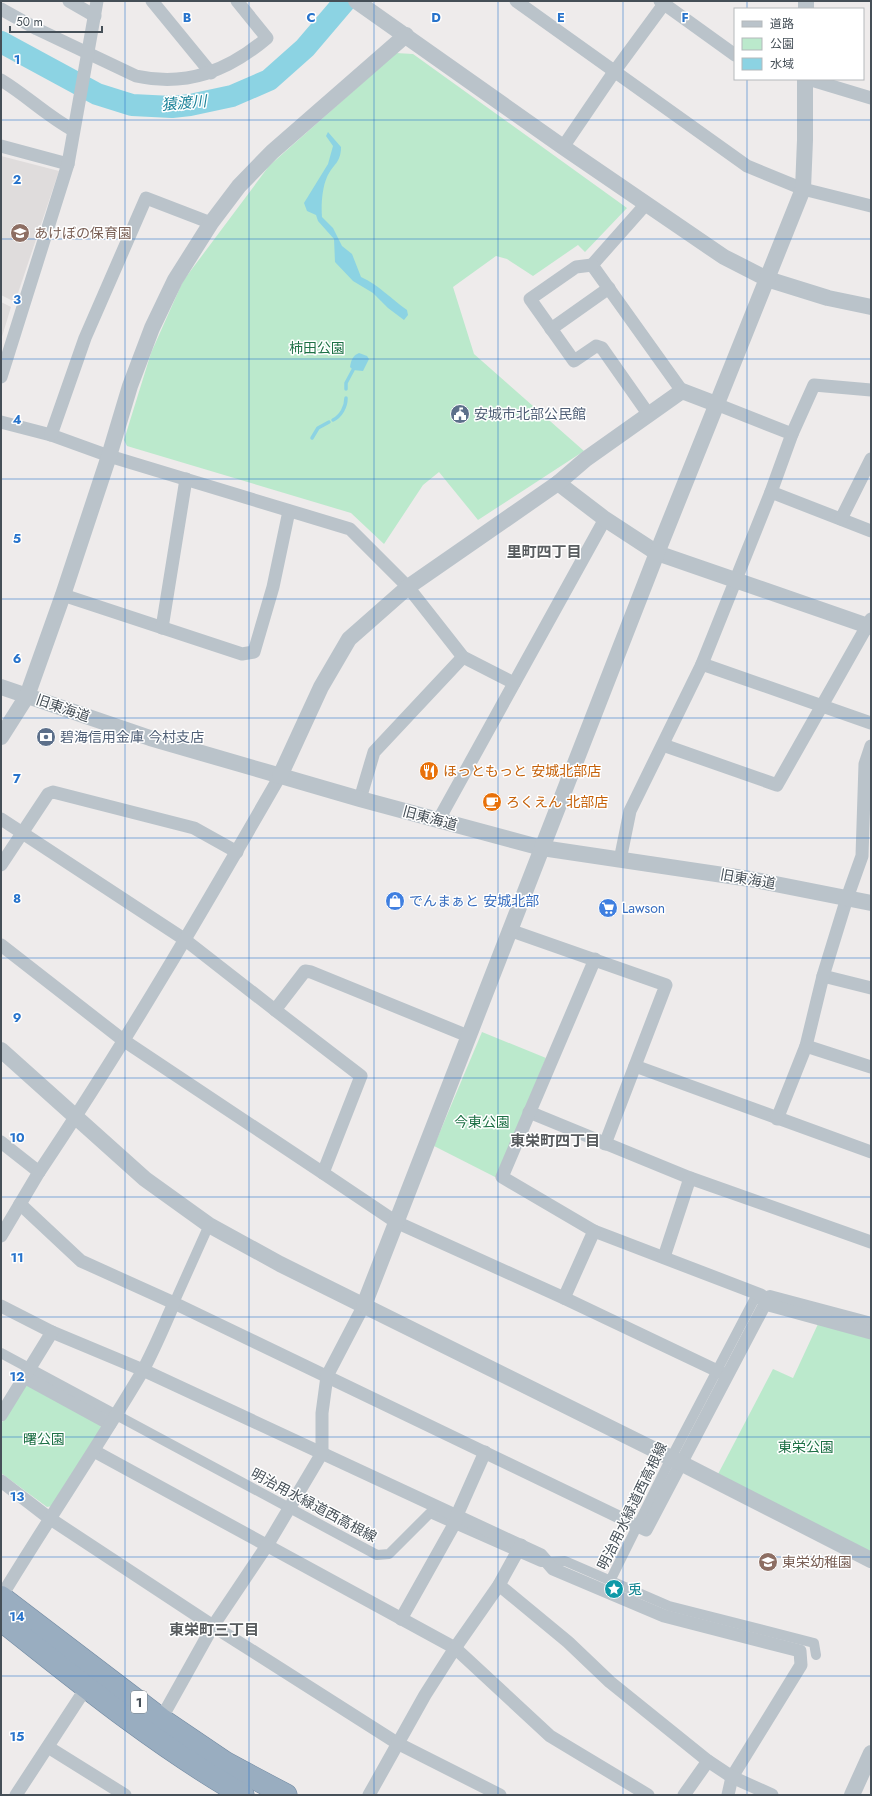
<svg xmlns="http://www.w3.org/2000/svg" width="872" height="1796" viewBox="0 0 872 1796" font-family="Jost,'Noto Sans JP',sans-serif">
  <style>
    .education { fill: #dfdcdc }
    .green { fill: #bbe9cc }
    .water { fill: #8cd3e3 }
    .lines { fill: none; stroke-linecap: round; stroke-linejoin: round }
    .stream { stroke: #8cd3e3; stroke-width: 3.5 }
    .river { stroke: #8cd3e3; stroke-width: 22 }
    .trunk-casing { stroke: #728aa2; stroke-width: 23 }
    .pedestrian { stroke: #bac3ca; stroke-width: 10 }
    .minor { stroke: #bac3ca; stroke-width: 13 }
    .tertiary { stroke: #bac3ca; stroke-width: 16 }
    .trunk { stroke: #99adc0; stroke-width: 22 }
    .grid { fill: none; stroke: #2773cb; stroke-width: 1; stroke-opacity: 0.55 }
    .labels { text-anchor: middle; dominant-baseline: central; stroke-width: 3; stroke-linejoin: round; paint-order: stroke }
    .shield { fill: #fff; stroke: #7d8489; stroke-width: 1 }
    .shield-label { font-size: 13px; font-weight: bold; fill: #454f57 }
    .education-label { font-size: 14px; fill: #785e54; stroke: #fff; text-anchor: start }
    .park-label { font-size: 14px; fill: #1d7045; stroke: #fff }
    .service-label { font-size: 14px; fill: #4e5e75; stroke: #fff; text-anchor: start }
    .street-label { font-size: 14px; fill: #454f57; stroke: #fff }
    .food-label { font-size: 14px; fill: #c56008; stroke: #fff; text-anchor: start }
    .shop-label { font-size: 14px; fill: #366cbe; stroke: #fff; text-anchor: start }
    .culture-label { font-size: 14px; fill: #0d838f; stroke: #fff; text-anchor: start }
    .water-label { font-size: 15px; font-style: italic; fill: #188097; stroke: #fff }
    .neighbourhood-label { font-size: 15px; font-weight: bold; fill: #585c5f; stroke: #fff }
    .grid-label { font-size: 13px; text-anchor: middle; font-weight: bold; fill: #2773cb; stroke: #fff; stroke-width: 3; stroke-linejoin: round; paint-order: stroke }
  </style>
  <rect width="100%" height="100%" fill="#eeebeb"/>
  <g class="education">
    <path d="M1,156L59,171L15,302L1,295Z"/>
    <path d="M1,302L11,307L1,340Z"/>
  </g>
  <g class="green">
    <path d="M396,53L413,54L627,208L585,252L578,245L533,276L507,259L496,256L453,287L474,354L584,451L478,520L439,472L423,485L384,544L351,513L127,446L124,440L151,353L183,281L269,166Z"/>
    <path d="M482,1032L546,1058L497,1178L434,1146Z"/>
    <path d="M818,1324L871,1337V1555L717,1476L773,1369L793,1378Z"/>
    <path d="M31,1384L100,1421L101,1428L52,1506L47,1507L1,1473V1424L25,1386Z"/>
  </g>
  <g class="water">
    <path d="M328,132L341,147C341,163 333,164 327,177C322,188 321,206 322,217L333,228L342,246L352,254L361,277C379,285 391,299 407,310L408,315L404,320L388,308L373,293L353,281L335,262L334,239L318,221L316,215L307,211L304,203L328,164L333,146L326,136Z"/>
    <path d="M359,353L367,356L369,359L363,371L353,370L350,367C351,361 352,356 359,353Z"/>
  </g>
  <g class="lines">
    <g class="stream">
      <path d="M346,389V383L353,370"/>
      <path d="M333,420C341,416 346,407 346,398"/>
      <path d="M312,438L318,428L329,422"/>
    </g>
    <path class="river" d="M1,42L97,94L132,105L172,107L190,105L232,96L269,80L305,48L345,1"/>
    <g class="trunk-casing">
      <g id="trunk">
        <path d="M1,1597L161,1719L226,1763L286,1795"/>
        <path d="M1,1620C79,1682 156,1745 243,1795"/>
      </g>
    </g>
    <g class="pedestrian">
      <path d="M174,1303L209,1225"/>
      <path d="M1,1353L377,1555L389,1554L430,1513L541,1562L565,1561L669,1606L814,1643L816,1655"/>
      <path d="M610,1581L671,1458L754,1300L770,1295L871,1322"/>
    </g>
    <g class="minor">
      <path d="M69,1L95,16"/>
      <path d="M152,1L211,73"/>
      <path d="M516,1L747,166L803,189L871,206"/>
      <path d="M660,1L735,55"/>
      <path d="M1,9L37,29L136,76C187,87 228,71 267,38L237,1"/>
      <path d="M808,79L871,98"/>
      <path d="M1,80C26,95 47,116 73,130"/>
      <path d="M1,146L68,164"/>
      <path d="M563,147L614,72L664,4"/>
      <path d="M646,204L592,265L682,391"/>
      <path d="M592,265L576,267L530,299L574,361L596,346L602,348L649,415"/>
      <path d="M551,329L609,288"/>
      <path d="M1,377L68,164L97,1"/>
      <path d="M716,404L792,434"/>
      <path d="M1,422L51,435L109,456L350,529L408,587L463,657L514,683"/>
      <path d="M51,435L85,338L146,198L211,223"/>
      <path d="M771,492L871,531"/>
      <path d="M841,519L871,459"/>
      <path d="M63,595L242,654L254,652L273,587L289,511"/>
      <path d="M162,628L186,479"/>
      <path d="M702,664L871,723"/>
      <path d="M663,745L777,785L871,619"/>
      <path d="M360,799L374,752L463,657"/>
      <path d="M1,819L184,939L275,1010"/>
      <path d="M438,821L605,519"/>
      <path d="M620,860L630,811L702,664L771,492L792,434L814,385L871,390"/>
      <path d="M1,865L48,794L53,792L194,828L237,852"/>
      <path d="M509,930L666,985L605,1144"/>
      <path d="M1,945L123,1040L323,1173L361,1076L275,1010L305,971L311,972L468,1036"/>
      <path d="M823,976L871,988"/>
      <path d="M806,1046L871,1067"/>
      <path d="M635,1066L871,1152"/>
      <path d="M529,1112L690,1178L871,1242"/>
      <path d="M777,1119L806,1046L823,976L847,898L862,856L865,764L871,746"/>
      <path d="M1,1142L39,1172C125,1044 203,910 280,776"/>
      <path d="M323,1173L396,1222L564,1298L726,1375"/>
      <path d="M20,1204L81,1261L174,1303L646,1530L765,1304L761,1295L594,1231L502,1177L595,959"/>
      <path d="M1,1236L39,1172"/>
      <path d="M664,1257L690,1178"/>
      <path d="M564,1298L594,1231"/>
      <path d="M765,1304L871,1333"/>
      <path d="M1,1306L52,1332L143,1370L541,1555L553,1569L664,1616L800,1651L801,1665L732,1777L728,1795"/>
      <path d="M24,1377L110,1424"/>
      <path d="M1,1415L52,1332"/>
      <path d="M94,1451L455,1648L550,1736L648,1795"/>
      <path d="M1,1481L49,1518L213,1626L397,1743L500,1795"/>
      <path d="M499,1585L568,1642L610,1682L708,1761L732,1777L772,1795"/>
      <path d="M1,1597C47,1521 97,1448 142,1372C154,1350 164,1326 174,1303"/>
      <path d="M401,1619L456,1521L457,1515L485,1452"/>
      <path d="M161,1719L213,1626L268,1544L322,1453V1413L327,1376L364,1305"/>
      <path d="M48,1747L125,1795"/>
      <path d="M16,1795L86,1688"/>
      <path d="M369,1795L425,1695L455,1648L499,1585L521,1545"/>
      <path d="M684,1795L708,1761"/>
    </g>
    <g class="tertiary">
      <path d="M356,1L563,147L724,257L767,279L828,298L871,307"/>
      <path d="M806,9V1"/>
      <path d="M558,483L605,519L657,553L871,627"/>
      <path d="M1,687L150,738L360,799L542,848L750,879L871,903"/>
      <path d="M1,737L27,696L63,595L109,456L130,386L152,328L175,280L211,223L239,186L272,152L406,35"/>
      <path d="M280,776L321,687L349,639L408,587L558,483L586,459L682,391L716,404"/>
      <path d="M1,1050L145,1179L209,1225L280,1264L671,1458L871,1560"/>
      <path d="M364,1305L657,553L803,189L805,140V79"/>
      <path d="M852,1795L871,1753"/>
    </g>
    <use href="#trunk" class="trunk"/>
  </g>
  <path class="grid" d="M125,1V1795M249,1V1795M374,1V1795M498,1V1795M623,1V1795M747,1V9M747,79V1795M1,120H871M1,239H871M1,359H871M1,479H871M1,599H871M1,718H871M1,838H871M1,958H871M1,1078H871M1,1197H871M1,1317H871M1,1437H871M1,1557H871M1,1676H871"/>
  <defs>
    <g id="school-disc" transform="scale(1)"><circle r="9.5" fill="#8d6e63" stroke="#fff"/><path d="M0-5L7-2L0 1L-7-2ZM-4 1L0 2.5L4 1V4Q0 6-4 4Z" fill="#fff"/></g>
    <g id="civic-disc" transform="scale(1)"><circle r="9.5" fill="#5c6f8a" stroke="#fff"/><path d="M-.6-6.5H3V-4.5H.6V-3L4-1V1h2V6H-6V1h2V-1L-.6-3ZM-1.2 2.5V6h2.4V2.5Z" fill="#fff"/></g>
    <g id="bank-disc" transform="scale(1)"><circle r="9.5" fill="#5c6f8a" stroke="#fff"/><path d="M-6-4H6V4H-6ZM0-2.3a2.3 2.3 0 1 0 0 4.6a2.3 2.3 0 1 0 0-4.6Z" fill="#fff"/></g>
    <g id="restaurant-disc" transform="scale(1)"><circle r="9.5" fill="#e8710a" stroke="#fff"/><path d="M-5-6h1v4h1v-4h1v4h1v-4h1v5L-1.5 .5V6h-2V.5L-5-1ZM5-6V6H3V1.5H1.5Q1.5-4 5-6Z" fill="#fff"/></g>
    <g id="cafe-disc" transform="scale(1)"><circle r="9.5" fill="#e8710a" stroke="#fff"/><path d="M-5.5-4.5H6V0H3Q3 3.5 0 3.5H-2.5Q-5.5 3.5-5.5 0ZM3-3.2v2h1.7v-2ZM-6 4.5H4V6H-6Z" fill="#fff"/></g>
    <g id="shop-disc" transform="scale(1)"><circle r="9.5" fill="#3f7fe0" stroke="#fff"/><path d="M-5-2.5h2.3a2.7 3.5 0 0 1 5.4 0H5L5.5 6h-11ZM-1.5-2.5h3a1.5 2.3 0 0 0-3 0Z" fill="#fff"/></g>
    <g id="supermarket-disc" transform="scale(1)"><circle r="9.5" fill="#3f7fe0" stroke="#fff"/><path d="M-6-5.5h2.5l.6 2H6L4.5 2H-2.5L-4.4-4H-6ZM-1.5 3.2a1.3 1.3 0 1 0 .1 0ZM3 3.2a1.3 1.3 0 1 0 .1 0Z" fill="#fff"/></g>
    <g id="sight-disc" transform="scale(1)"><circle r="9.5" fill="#0f9aa8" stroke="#fff"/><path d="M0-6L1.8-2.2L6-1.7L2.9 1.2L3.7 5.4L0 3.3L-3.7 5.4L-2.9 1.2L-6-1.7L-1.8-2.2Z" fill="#fff"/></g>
  </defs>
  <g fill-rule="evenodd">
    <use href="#school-disc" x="20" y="233"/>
    <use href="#civic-disc" x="460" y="414"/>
    <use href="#bank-disc" x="46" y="737"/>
    <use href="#restaurant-disc" x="429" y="771"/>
    <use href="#cafe-disc" x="492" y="802"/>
    <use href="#shop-disc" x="395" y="901"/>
    <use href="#supermarket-disc" x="608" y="908"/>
    <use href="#school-disc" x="768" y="1562"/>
    <use href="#sight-disc" x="614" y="1589"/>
  </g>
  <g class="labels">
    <rect class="shield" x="131" y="1691" width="16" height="22" rx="3"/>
    <g class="shield-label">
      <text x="139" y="1702">1</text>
    </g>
    <g class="education-label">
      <text x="34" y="233">あけぼの保育園</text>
      <text x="782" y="1562">東栄幼稚園</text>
    </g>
    <g class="park-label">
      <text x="317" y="348">柿田公園</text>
      <text x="482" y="1122">今東公園</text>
      <text x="44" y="1439">曙公園</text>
      <text x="806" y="1447">東栄公園</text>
    </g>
    <g class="service-label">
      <text x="474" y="414">安城市北部公民館</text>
      <text x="60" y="737">碧海信用金庫 今村支店</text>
    </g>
    <g class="street-label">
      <text transform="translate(63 708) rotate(19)">旧東海道</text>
      <text transform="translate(430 818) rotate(15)">旧東海道</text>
      <text transform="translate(748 879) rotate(10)">旧東海道</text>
      <text transform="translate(314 1505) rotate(28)">明治用水緑道西高根線</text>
      <text transform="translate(632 1506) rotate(-64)">明治用水緑道西高根線</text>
    </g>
    <g class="food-label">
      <text x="443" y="771">ほっともっと 安城北部店</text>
      <text x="506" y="802">ろくえん 北部店</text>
    </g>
    <g class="shop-label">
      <text x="409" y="901">でんまぁと 安城北部</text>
      <text x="622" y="908">Lawson</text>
    </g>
    <g class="culture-label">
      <text x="628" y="1589">兎</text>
    </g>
    <g class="water-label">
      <text transform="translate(184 103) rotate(-5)">猿渡川</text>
    </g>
    <g class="neighbourhood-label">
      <text x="544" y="552">里町四丁目</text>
      <text x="555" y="1141">東栄町四丁目</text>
      <text x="214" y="1630">東栄町三丁目</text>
    </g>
  </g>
  <g class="grid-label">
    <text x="187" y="22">B</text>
    <text x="311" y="22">C</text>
    <text x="436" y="22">D</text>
    <text x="561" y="22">E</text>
    <text x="685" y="22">F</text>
    <text x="17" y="64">1</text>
    <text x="17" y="184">2</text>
    <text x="17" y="304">3</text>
    <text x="17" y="424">4</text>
    <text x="17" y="543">5</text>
    <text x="17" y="663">6</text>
    <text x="17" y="783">7</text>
    <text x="17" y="903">8</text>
    <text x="17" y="1022">9</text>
    <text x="17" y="1142">10</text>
    <text x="17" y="1262">11</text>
    <text x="17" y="1381">12</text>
    <text x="17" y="1501">13</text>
    <text x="17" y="1621">14</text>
    <text x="17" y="1741">15</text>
  </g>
  <rect width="872" height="1796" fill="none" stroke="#454f57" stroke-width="4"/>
  <rect x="734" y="8" width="130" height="72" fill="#ffffff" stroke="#b5b9bc"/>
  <rect x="742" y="21" width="20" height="6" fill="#bac3ca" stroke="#b5b9bc"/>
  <text x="770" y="28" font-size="12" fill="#454f57">道路</text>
  <rect x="742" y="38" width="20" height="12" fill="#bbe9cc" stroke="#b5b9bc"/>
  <text x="770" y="48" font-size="12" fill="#454f57">公園</text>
  <rect x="742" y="58" width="20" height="12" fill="#8cd3e3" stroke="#b5b9bc"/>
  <text x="770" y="68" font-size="12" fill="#454f57">水域</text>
  <path d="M10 26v6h92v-6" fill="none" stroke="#454f57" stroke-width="2"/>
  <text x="16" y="26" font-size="12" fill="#454f57" stroke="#ffffff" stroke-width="3" paint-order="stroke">50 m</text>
</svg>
